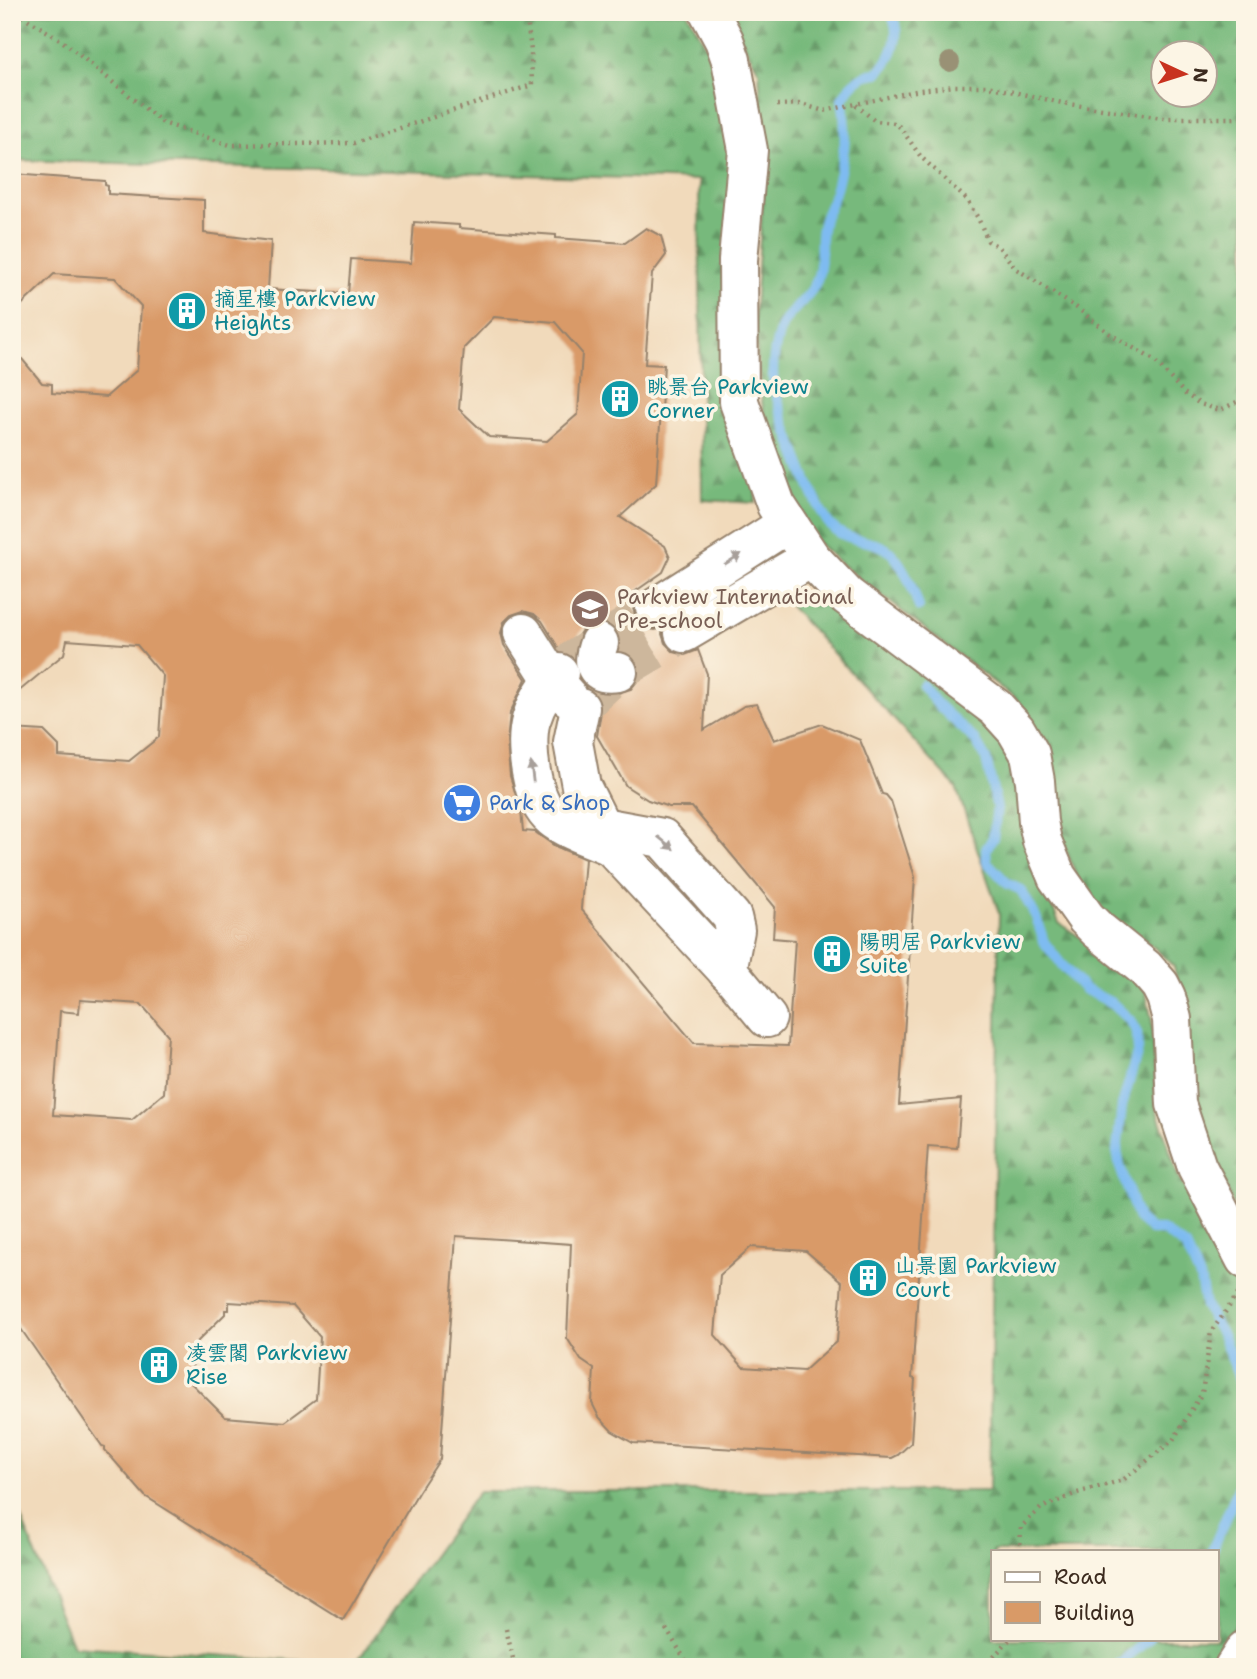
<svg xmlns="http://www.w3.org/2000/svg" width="1257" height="1679" viewBox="0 0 1257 1679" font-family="'Shantell Sans','LXGW WenKai TC',sans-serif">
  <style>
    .forest { fill: url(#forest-firs); stroke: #59724d; stroke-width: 2; fill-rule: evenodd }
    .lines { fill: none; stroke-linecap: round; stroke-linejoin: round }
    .stream { stroke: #7ebbf1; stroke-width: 10 }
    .building { fill: #d99a67; fill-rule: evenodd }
    .minor-tunnel { stroke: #cdb79c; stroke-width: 38; stroke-dasharray: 38 19; stroke-linecap: butt }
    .minor-casing { stroke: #96826c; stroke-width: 42 }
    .path { stroke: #96826c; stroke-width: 4.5; stroke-dasharray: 2 5; stroke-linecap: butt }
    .minor { stroke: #fff; stroke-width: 38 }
    .tree { fill: #999175 }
    .oneway { fill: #a79f9a }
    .labels { text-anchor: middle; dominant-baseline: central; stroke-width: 7; stroke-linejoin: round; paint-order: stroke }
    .culture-label { font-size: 21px; fill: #0d838f; stroke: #fcf5e5; text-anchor: start }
    .education-label { font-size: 21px; fill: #785e54; stroke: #fcf5e5; text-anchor: start }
    .shop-label { font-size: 21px; fill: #366cbe; stroke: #fcf5e5; text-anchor: start }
  </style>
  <defs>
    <pattern id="forest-firs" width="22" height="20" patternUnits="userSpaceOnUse" patternTransform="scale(1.75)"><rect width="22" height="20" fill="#77b97c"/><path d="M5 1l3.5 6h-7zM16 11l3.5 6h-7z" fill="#639765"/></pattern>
  </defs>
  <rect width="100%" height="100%" fill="#fcf5e5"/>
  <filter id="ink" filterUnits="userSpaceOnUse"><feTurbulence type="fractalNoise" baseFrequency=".0143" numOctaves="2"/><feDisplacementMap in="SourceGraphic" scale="14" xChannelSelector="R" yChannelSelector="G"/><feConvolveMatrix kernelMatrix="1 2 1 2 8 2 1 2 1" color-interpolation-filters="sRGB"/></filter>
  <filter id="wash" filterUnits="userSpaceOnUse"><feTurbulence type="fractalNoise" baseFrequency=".00686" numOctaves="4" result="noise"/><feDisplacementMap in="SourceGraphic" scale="28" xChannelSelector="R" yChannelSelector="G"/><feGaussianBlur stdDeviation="1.57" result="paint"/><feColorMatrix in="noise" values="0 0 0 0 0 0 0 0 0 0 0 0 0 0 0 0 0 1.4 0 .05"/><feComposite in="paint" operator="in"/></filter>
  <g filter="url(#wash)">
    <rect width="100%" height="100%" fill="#f1dabb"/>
    <g class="forest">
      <path d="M12,12H687L726,81L756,503L702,500L699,180L12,160Z"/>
      <path d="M726,12H1245V1231L1189,1102L1185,1018L1174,967L1155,948L1087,901L1064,845L1046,756L1018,701L841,564L810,536L770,442L762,402L754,322L765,171L759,71ZM1162,52H1204V94H1162Z"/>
      <path d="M820,590L991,724L1014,768L1032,855L1059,923L1133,974L1144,984L1152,1022L1156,1108L1178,1176L1245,1304V1611L1209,1667H12V1496L73,1646L355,1664L479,1491H989L999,913L956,787L790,606ZM993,1551H1217V1639H993Z"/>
    </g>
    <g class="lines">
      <g class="stream">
        <path d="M892,12C892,19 896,23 896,29C897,46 888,62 878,73C859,74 851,85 842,99C849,133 843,165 833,198C829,208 823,218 822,228C819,244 823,261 818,276C814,293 797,305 787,318C775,334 771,366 774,385C779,411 815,510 832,527C847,541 864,539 881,546C900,553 913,589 919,607"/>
        <path d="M922,685L937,704L975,740L986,759L997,808L993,838L986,849L987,862L1008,884L1021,890L1036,917L1044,942L1061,964L1084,989L1112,1003L1130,1020L1137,1033L1138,1050L1122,1106L1117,1151L1120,1167L1138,1219L1151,1230H1162L1186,1247L1200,1278L1205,1306L1223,1337L1245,1392"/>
        <path d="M1212,1551L1245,1472"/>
        <path d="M1115,1667L1149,1639"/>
      </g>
    </g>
    <g id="blocks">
      <path class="building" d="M12,174L105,181V185L108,186V194L204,200V233L271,241L268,289L348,294L351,259L411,263L414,222L459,225V228L556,235V238L625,243L646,228L661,236L666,255L652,274L645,364L664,365L656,484L620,517L665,546L670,557L663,572L630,595L636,598L633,608L636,619L646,628L655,630L663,628L662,634L665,643L674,652L685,655L698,650L707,674L704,730L744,706L757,704L774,740L822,724L860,740L882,794L886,795L891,801L915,877L899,1105L961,1099L957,1148L928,1146L912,1378L915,1379L911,1443L898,1455L892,1458L633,1443L612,1431L599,1417L592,1403L594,1369L581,1360L567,1338L571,1244L456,1236L440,1459L419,1491L343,1620L145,1496L105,1450V1447L102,1446L12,1316V729L44,731L59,746V756L129,761L159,737L163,676L137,645L67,640L64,654L12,697V347L42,383L52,384V393L106,397L137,370L141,306L115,278L54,274L12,314ZM494,317L555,322L582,353L578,414L547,441L489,437L459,409L464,348ZM523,611L534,614L542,621L561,652L573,657L578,636L584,627L595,622L606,623L615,628L620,638L619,651L628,652L636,660L640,669L638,680L631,689L612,695L595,692L601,702V712L597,736L626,786L648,800L669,807H692L775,907L773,938L795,940L788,1046L694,1043L581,909L585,859L555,846L535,832L523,831L521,811L510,776L507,742L510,713L526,679L504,645L501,633L504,622L511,615ZM80,1000L141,1004L168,1035L164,1093L132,1120L53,1115L60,1011L79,1013ZM751,1247L806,1251L842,1282L837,1341L804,1371L743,1367L715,1335L720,1275ZM229,1302L293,1306L320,1337L316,1399L285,1422L225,1417L191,1383L194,1345L225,1314V1310H229Z"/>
    </g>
  </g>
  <g filter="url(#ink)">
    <use href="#blocks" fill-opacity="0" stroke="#96826c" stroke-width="2"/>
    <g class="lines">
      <g class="minor-tunnel">
        <path d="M559,673L574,659L655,608"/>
        <path d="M580,708L618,672L684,633"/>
      </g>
      <g class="minor-casing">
        <g id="minor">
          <path d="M709,12L724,40L731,60L748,150L738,260L739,402L776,505L811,558L847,596L996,708L1016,730L1030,754L1035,781L1038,822L1042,841L1057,877L1086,918L1098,930L1145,968L1160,985L1166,997L1172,1019L1176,1104L1197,1167L1245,1259"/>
          <path d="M655,608L787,524"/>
          <path d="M523,633L552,679L568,697"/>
          <path d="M684,633L811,558"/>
          <path d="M599,643C591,664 594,676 618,672"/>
          <path d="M559,673C545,687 537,701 531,720C524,744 531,801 552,818C566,830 594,839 611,846"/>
          <path d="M580,708L573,742L581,786L611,846L734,978L767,1018"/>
          <path d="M602,827L662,838L732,917L735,930L727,971"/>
          <path d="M1234,1667L1245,1650"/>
        </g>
      </g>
      <g class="path">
        <path d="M16,12L61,40L163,123L230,145L354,143L532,85L531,51L526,12"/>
        <path d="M777,105L801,104L824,111L920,90L954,86H987L1062,103L1162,118H1245"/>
        <path d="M856,105L875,121L894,123L900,127L921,157L966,199L978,218L988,241L999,247L1015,268L1077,308L1110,334L1154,360L1184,393L1200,404L1220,410L1245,398"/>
        <path d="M1020,1551L1021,1527L1041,1508L1077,1493L1123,1480L1173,1440L1202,1393L1211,1332L1238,1294"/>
        <path d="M506,1629L515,1667"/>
        <path d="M666,1629L690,1667"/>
        <path d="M984,1667L1010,1639"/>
      </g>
      <use href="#minor" class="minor"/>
    </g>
    <circle class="tree" cx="950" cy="62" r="10"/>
    <defs><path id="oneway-solid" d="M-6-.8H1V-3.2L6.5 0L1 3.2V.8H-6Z" transform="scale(1.75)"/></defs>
    <g class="oneway">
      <use href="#oneway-solid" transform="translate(733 559) rotate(-32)"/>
      <use href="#oneway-solid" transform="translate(532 772) rotate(-97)"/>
      <use href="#oneway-solid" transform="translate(666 843) rotate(39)"/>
    </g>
  </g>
  <defs>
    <g id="building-disc" transform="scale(2.0125)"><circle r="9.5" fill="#0f9aa8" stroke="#fcf5e5"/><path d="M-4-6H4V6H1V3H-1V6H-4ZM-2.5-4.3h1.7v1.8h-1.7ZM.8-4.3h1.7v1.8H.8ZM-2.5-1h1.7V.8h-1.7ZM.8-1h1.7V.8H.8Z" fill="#fff"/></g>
    <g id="school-disc" transform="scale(2.0125)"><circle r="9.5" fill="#8d6e63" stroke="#fcf5e5"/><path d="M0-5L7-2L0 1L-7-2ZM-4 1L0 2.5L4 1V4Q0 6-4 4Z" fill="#fff"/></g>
    <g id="supermarket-disc" transform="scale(2.0125)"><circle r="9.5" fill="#3f7fe0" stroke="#fcf5e5"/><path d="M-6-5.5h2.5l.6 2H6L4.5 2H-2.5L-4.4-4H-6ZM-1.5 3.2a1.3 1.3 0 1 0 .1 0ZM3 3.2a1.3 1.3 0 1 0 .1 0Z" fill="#fff"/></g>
  </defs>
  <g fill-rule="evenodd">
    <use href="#building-disc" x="187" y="311"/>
    <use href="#building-disc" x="620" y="399"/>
    <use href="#school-disc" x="590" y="609"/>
    <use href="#supermarket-disc" x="462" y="803"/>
    <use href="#building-disc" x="832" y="954"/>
    <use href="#building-disc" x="868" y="1278"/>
    <use href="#building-disc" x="159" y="1365"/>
  </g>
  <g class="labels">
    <g class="culture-label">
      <text x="214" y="299">摘星樓 Parkview<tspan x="214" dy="24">Heights</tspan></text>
      <text x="647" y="387">眺景台 Parkview<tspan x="647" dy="24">Corner</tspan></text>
      <text x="859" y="942">陽明居 Parkview<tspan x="859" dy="24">Suite</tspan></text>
      <text x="895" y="1266">山景園 Parkview<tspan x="895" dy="24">Court</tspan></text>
      <text x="186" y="1353">凌雲閣 Parkview<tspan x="186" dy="24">Rise</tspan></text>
    </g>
    <g class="education-label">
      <text x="617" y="597">Parkview International<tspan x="617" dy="24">Pre-school</tspan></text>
    </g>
    <g class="shop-label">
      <text x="489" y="803">Park &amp; Shop</text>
    </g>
  </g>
  <rect width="1257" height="1679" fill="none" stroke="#fcf5e5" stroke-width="42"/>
  <rect x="991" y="1550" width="228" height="91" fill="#fcf5e5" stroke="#afa495" stroke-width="2"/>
  <rect x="1005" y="1572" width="35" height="10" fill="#ffffff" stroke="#afa495" stroke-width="2"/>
  <text x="1054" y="1584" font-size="21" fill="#3b2a1e">Road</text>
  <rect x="1005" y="1602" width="35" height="21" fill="#d99a67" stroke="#afa495" stroke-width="2"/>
  <text x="1054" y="1620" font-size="21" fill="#3b2a1e">Building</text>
  <g transform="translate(1184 74) rotate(94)"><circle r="33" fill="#fcf5e5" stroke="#afa495" stroke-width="2"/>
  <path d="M0-5L12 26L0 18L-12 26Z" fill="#c8321e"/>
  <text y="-10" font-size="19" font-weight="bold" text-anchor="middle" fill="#3b2a1e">N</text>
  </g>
</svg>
